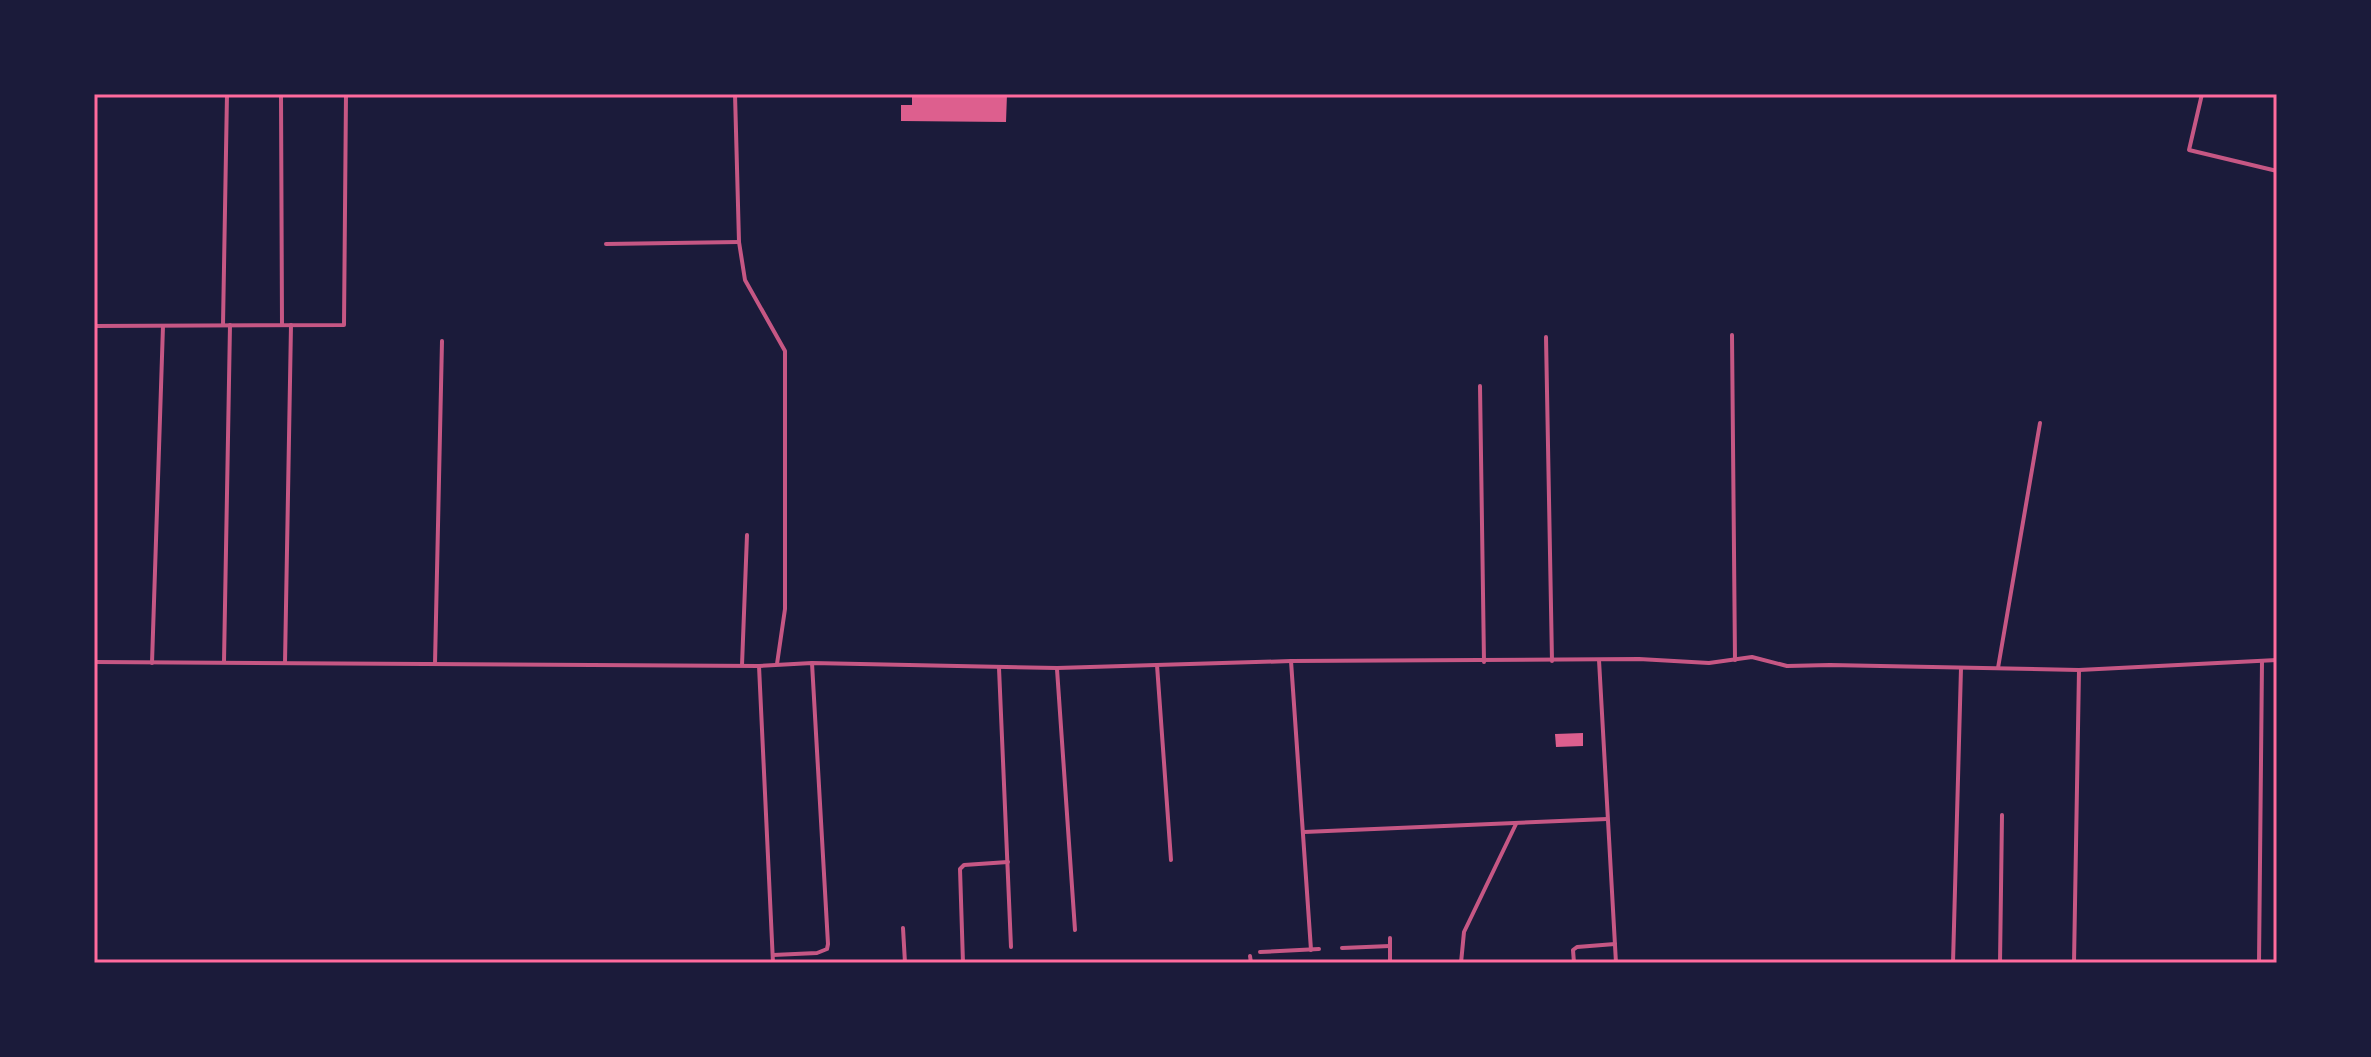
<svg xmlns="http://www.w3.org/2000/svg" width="2371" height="1057" viewBox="0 0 2371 1057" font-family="'Crimson Pro',serif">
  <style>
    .building { fill: #dd5f8e }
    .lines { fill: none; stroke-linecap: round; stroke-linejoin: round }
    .minor { stroke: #c65784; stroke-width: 4 }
    .neatline { fill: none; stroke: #ff6b9d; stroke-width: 3 }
  </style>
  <rect width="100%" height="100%" fill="#1b1b3a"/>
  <g class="building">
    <path d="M912,94H1007L1006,122L901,121V105H912Z"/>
    <path d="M1583,733V746L1556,747L1555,734Z"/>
  </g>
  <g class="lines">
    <g class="minor">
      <path d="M281,94L282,324"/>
      <path d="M735,94L739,242L745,280L785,351V609L777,664"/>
      <path d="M2202,94L2189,150L2277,171"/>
      <path d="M606,244L739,242"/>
      <path d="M223,325L227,94"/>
      <path d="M94,326L344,325L346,94"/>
      <path d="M1732,335L1735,660"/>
      <path d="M1546,337L1552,661"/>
      <path d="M1480,386L1484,662"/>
      <path d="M1599,660L1616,963"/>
      <path d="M1291,661L1311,950"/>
      <path d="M94,662L759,666L812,663L1057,668L1291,661L1639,659L1709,663L1752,657L1787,666L1830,665L2079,670L2277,660"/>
      <path d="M224,662L230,325"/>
      <path d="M152,663L163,326"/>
      <path d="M285,663L291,325"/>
      <path d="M435,664L442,341"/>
      <path d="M742,665L747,535"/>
      <path d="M1157,665L1171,860"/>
      <path d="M759,666L773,963"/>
      <path d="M999,668L1011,947"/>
      <path d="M1998,668L2040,423"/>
      <path d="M1057,669L1075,930"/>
      <path d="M1304,832L1607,819"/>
      <path d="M903,928L905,963"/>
      <path d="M1390,938V963"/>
      <path d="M1342,948L1390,946"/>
      <path d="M1260,952L1319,949"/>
      <path d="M773,955L817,953L827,949L828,944L812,663"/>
      <path d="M1250,956L1251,963"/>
      <path d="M963,963L960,869L964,865L1008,862"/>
      <path d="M1461,963L1464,932L1516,824"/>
      <path d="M1574,963L1573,950L1577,947L1615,944"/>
      <path d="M1953,963L1961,668"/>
      <path d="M2000,963L2002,815"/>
      <path d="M2074,963L2079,670"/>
      <path d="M2259,963L2262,661"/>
    </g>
  </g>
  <rect width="2371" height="1057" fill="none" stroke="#1b1b3a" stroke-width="192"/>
  <rect x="96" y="96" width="2179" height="865" class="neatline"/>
</svg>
